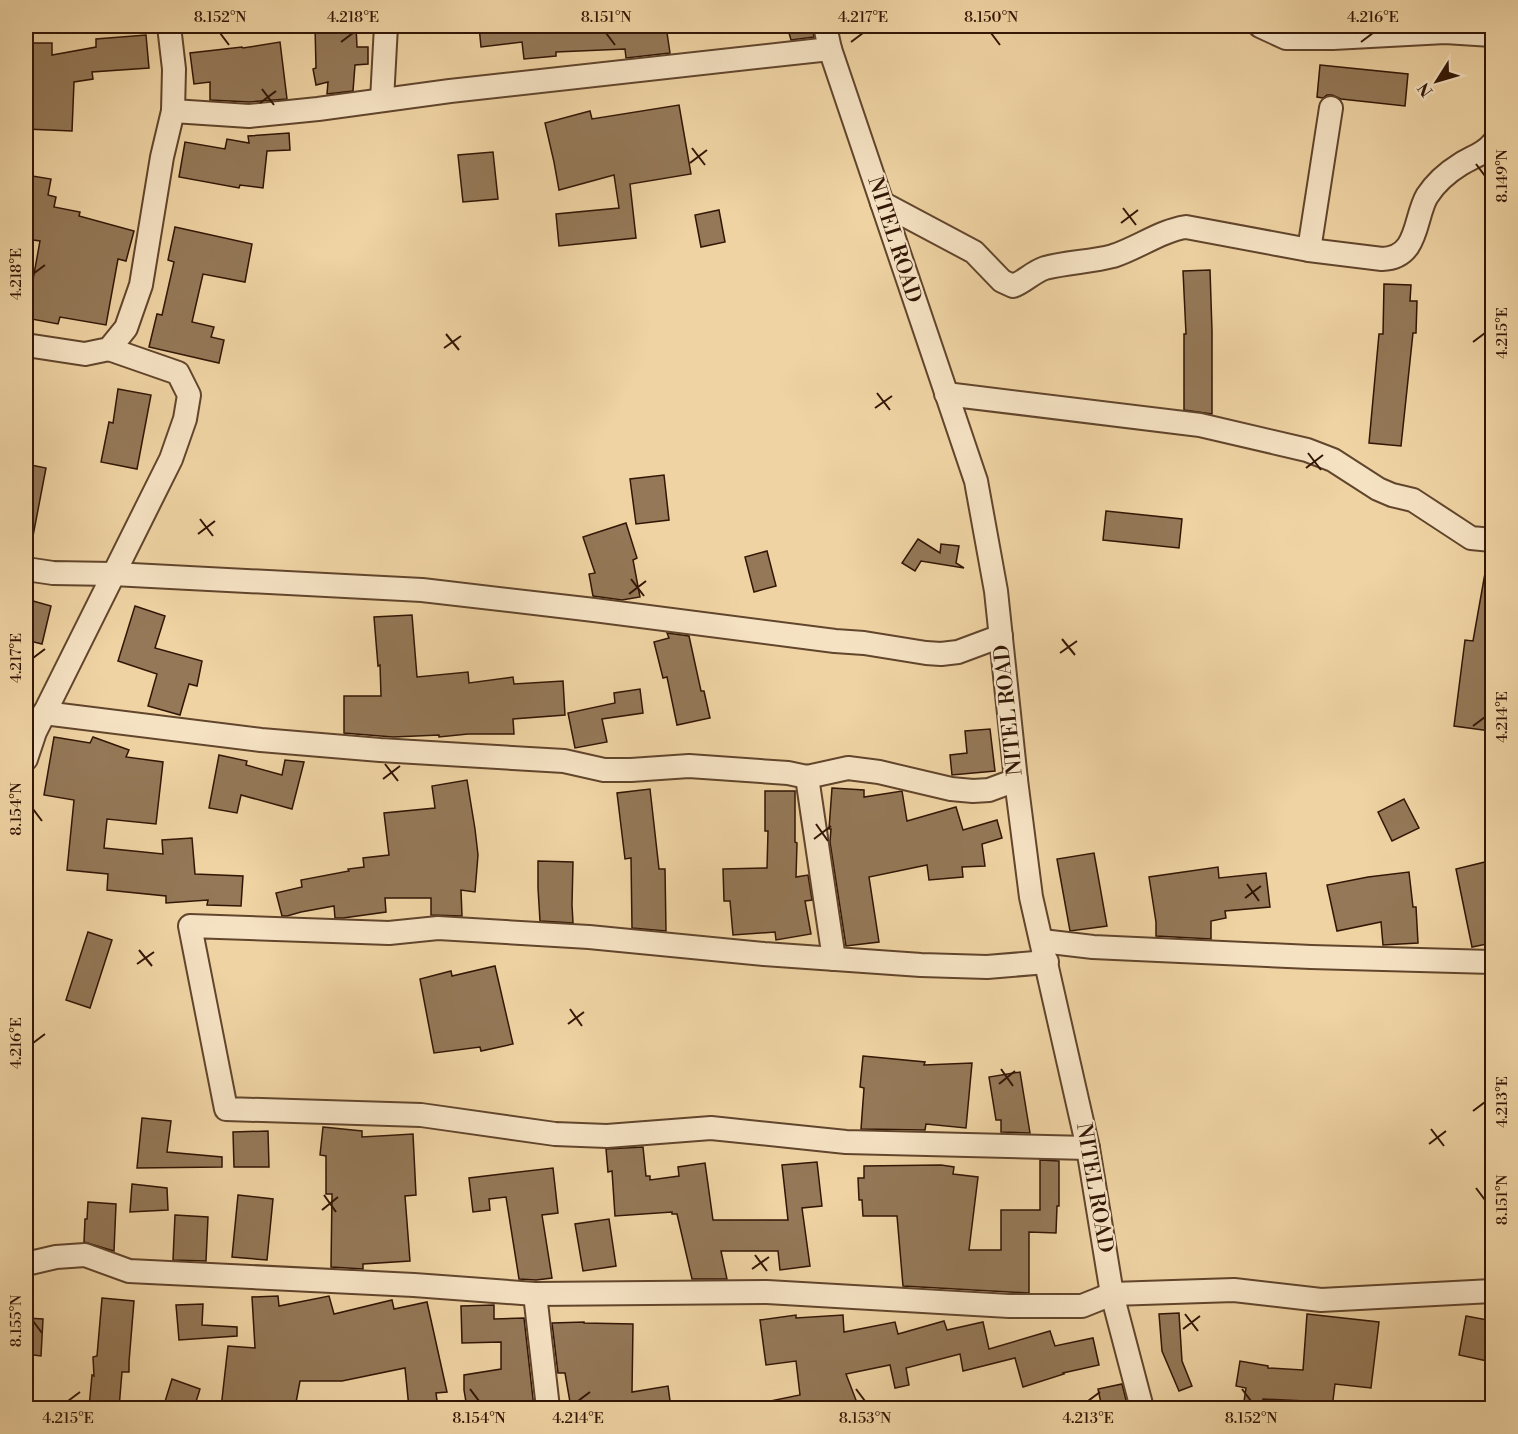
<svg xmlns="http://www.w3.org/2000/svg" width="1518" height="1434" viewBox="0 0 1518 1434" font-family="'Libre Bodoni',serif">
  <style>
    .building { fill: #947857; stroke: #321605; stroke-width: 1.5 }
    .lines { fill: none; stroke-linecap: round; stroke-linejoin: round }
    .minor-casing { stroke: #61452c; stroke-width: 26 }
    .minor { stroke: #f5e2c3; stroke-width: 22 }
    .ticks { fill: none; stroke: #321605; stroke-width: 2 }
    .labels { text-anchor: middle; dominant-baseline: central; stroke-width: 4.5; stroke-linejoin: round; paint-order: stroke }
    .street-label { font-size: 21px; fill: #321605; stroke: #f5e2c3 }
    .neatline { fill: none; stroke: #321605; stroke-width: 2 }
    .ticks-label { font-size: 15px; text-anchor: middle; fill: #321605 }
  </style>
  <rect width="100%" height="100%" fill="#efd3a3"/>
  <filter id="stains"><feTurbulence type="fractalNoise" baseFrequency=".00333" numOctaves="4"/><feColorMatrix values="0 0 0 0 .2 0 0 0 0 .09 0 0 0 0 .02 0 0 0 .5 -.17"/></filter>
  <radialGradient id="worn" r=".72"><stop offset=".6" stop-color="#630" stop-opacity="0"/><stop offset="1" stop-color="#630" stop-opacity=".3"/></radialGradient>
  <g class="building">
    <path d="M315,26H356L357,47H368V64L355,65L353,91L327,94L328,82L316,85L313,69L316,68Z"/>
    <path d="M479,26H666L670,53L626,58L625,49L556,52V56L524,59L522,42L481,47Z"/>
    <path d="M787,26H812L814,37L791,40Z"/>
    <path d="M146,35L149,68L92,72L93,79L74,82L72,131L26,129V43H52V55L96,47V39Z"/>
    <path d="M280,42L287,99L249,102L210,100V82L194,84L190,53L242,47L243,48Z"/>
    <path d="M1320,65L1408,74L1405,106L1341,99L1332,95H1327L1323,98L1317,97Z"/>
    <path d="M679,105L691,174L630,184L636,238L559,246L556,214L619,208L614,175L559,190L554,162L545,123L590,111L592,119Z"/>
    <path d="M289,133L290,150L267,151L263,188L240,185L239,188L179,177L185,142L225,149L227,139L249,143L248,136Z"/>
    <path d="M493,152L498,199L463,202L458,155Z"/>
    <path d="M26,175L51,179L48,195L56,197L54,207L80,212L79,216L134,231L126,261L118,259L106,325L60,317L58,324L26,318L40,241L26,239Z"/>
    <path d="M719,210L725,242L701,247L695,215Z"/>
    <path d="M175,227L252,244L245,282L203,274L192,322L214,327L211,337L224,340L219,363L149,347L157,314L162,315L174,262L168,260Z"/>
    <path d="M1210,270L1212,331V414L1184,410V334H1186L1183,271Z"/>
    <path d="M1384,284L1411,285L1410,301H1417L1416,333H1413L1401,446L1369,443L1379,334H1383Z"/>
    <path d="M118,389L151,395L137,469L101,462L109,422L113,423Z"/>
    <path d="M26,464L46,468L33,536L26,535Z"/>
    <path d="M664,475L669,520L636,524L630,479Z"/>
    <path d="M1106,511L1182,519L1179,548L1103,540Z"/>
    <path d="M626,523L637,558L633,560L640,597L622,600L593,596L589,574L595,573L583,537Z"/>
    <path d="M918,539L940,553L941,544L959,546L956,563L964,568L921,561L915,571L902,563Z"/>
    <path d="M767,551L776,586L754,592L745,557Z"/>
    <path d="M1485,573L1492,574V711L1490,731L1454,726L1465,640L1473,641Z"/>
    <path d="M26,599L51,606L42,644L26,640Z"/>
    <path d="M135,606L165,616L155,648L202,661L197,686L189,684L180,715L148,706L157,674L118,661Z"/>
    <path d="M412,615L417,677L468,672L469,683L513,677L514,684L563,681L565,715L513,719L514,734H468L439,737V735L393,737L344,733V696H381L380,665L378,666L374,617Z"/>
    <path d="M667,633L689,636L701,691H704L710,718L677,725L667,677L663,678L654,642L669,638Z"/>
    <path d="M640,689L643,713L602,719L607,742L575,748L568,713L615,703L614,693Z"/>
    <path d="M990,729L995,771L952,775L950,755L967,753L965,731Z"/>
    <path d="M54,737L90,743L93,737L129,750L126,757L163,762L156,824L107,819L104,848L163,854L162,840L192,838L195,874L243,876L241,906L207,905L208,900L166,903V896L107,890L108,874L67,870L74,800L44,795Z"/>
    <path d="M219,755L247,761L246,765L282,775L285,760L304,762L292,809L241,795L237,813L209,808Z"/>
    <path d="M467,780L475,829L478,855L475,892L461,890L462,916L431,915V898H385L386,912L343,918H335L334,906L301,912L287,916H282L276,893L302,887L301,880L349,871L348,869L364,867L363,858L389,855L384,813L435,808L432,786Z"/>
    <path d="M832,788L864,790V797L902,791L907,821L956,807L963,830L997,820L1002,838L982,844L985,866L962,867L963,877L929,880L927,865L869,877L879,942L846,946L830,842L831,829H829Z"/>
    <path d="M650,789L659,869H665L666,931L632,928L631,858L625,859L617,793Z"/>
    <path d="M765,791H795V842L797,843L796,877L808,875L812,900L805,901L811,934L776,940L775,932L733,935L730,901H724L723,869L767,868L768,831H765Z"/>
    <path d="M1404,799L1419,828L1392,841L1378,812Z"/>
    <path d="M1094,853L1107,926L1070,931L1057,859Z"/>
    <path d="M538,861L573,862L572,905L573,923L540,921L538,888Z"/>
    <path d="M1485,862L1492,897V943L1472,947L1456,869Z"/>
    <path d="M1218,867L1219,878L1266,873L1270,907L1225,911L1226,918L1211,921V939L1156,936V922L1149,877Z"/>
    <path d="M1409,872L1413,907H1416L1418,943L1383,945L1381,922L1337,931L1327,885L1368,877Z"/>
    <path d="M88,932L112,940L90,1008L66,1000Z"/>
    <path d="M495,966L513,1044L481,1051L480,1047L434,1053L420,979L451,971L452,976Z"/>
    <path d="M863,1056L925,1062L924,1065L972,1063L966,1128L926,1124L925,1130L861,1129L864,1088L860,1087Z"/>
    <path d="M1020,1072L1030,1133L1001,1132V1120H996L989,1077Z"/>
    <path d="M142,1118L171,1121L167,1152L222,1157V1167L137,1168Z"/>
    <path d="M323,1127L362,1131V1137L413,1134L416,1195L405,1196L410,1261L363,1264V1269L331,1267L332,1194H326V1156L320,1155Z"/>
    <path d="M268,1131L269,1167H234L233,1132Z"/>
    <path d="M643,1147L646,1176H650V1180L679,1176L678,1167L705,1163L713,1220H788L782,1165L817,1162L822,1206L802,1208L810,1266L780,1270L778,1251H721L727,1279H692L677,1214H672V1212L615,1216L612,1171L608,1172L606,1149Z"/>
    <path d="M1040,1160L1059,1161V1206H1057L1056,1233L1029,1232V1293L903,1286L897,1216H863L862,1200H859L858,1178H864V1166L941,1165L954,1167L953,1174L978,1177L969,1250H1001V1210H1040Z"/>
    <path d="M553,1168L558,1213L542,1215L552,1278L536,1280L519,1279L506,1197L489,1199L490,1210L473,1212L469,1178Z"/>
    <path d="M132,1184L167,1188L168,1210L130,1212Z"/>
    <path d="M238,1195L273,1199L267,1260L232,1257Z"/>
    <path d="M88,1202L116,1204L114,1251L84,1242L85,1219H87Z"/>
    <path d="M175,1215L208,1217L206,1261L173,1260Z"/>
    <path d="M609,1219L616,1266L583,1271L575,1224Z"/>
    <path d="M278,1296L279,1306L329,1296L334,1314L392,1300L394,1309L427,1302L447,1392L436,1393L438,1408H409L405,1368L342,1381H300L295,1408H221L228,1346L255,1348L252,1297Z"/>
    <path d="M102,1298L134,1301L129,1362V1372H122L119,1408H89L92,1375L94,1376L93,1357L97,1356Z"/>
    <path d="M203,1304L202,1325L237,1327V1336L179,1340L176,1305Z"/>
    <path d="M494,1305V1319L524,1318L534,1408H467L464,1390V1375L501,1369V1342L462,1343L461,1306Z"/>
    <path d="M1179,1313L1182,1361L1192,1386L1179,1391L1162,1351L1159,1314Z"/>
    <path d="M1307,1314L1379,1322L1371,1388L1335,1384L1332,1408H1305V1401L1263,1399L1262,1408H1243L1246,1388L1236,1386L1240,1361L1268,1366V1368L1303,1370Z"/>
    <path d="M796,1315V1318L843,1315L844,1332L895,1322L898,1334L944,1321L947,1330L983,1322L989,1349L1050,1331L1055,1346L1093,1338L1099,1365L1063,1373L1064,1374L1023,1387L1015,1358L963,1371L960,1354L906,1368L909,1385L895,1388L890,1365L846,1374L859,1408H770V1401L800,1395L796,1361L766,1365L760,1320Z"/>
    <path d="M1466,1316L1488,1320L1487,1329H1492V1362L1459,1355Z"/>
    <path d="M26,1318L43,1319L41,1356L26,1354Z"/>
    <path d="M584,1322V1323L633,1324L632,1392L668,1386L671,1408H571L565,1373H558L552,1323Z"/>
    <path d="M172,1379L200,1389L194,1408H163Z"/>
    <path d="M1122,1384L1128,1408H1102L1098,1389Z"/>
  </g>
  <g class="lines">
    <g class="minor-casing">
      <g id="minor">
        <path d="M825,26L830,49L976,481L996,591L1016,780L1031,897L1088,1148L1112,1294L1142,1408"/>
        <path d="M1260,26L1286,38H1333L1445,32L1492,35"/>
        <path d="M382,100L386,26"/>
        <path d="M173,111L249,116L318,109L450,91L830,49"/>
        <path d="M882,203L974,252L1002,281L1013,286C1024,282 1033,272 1045,268C1067,262 1091,262 1113,256C1138,248 1160,231 1186,227L1309,250L1382,259C1419,258 1414,218 1427,196C1436,182 1448,172 1461,164C1472,157 1484,154 1492,144"/>
        <path d="M1309,250L1331,108"/>
        <path d="M26,345L85,354L109,349L126,328L141,285L162,157L173,111L174,69L169,26"/>
        <path d="M946,394L1200,425L1307,450L1333,460L1378,489L1392,495L1413,500L1471,538L1492,540"/>
        <path d="M26,569L53,573L113,574L422,590L594,610L835,641L864,643L926,653L941,654L958,652L1001,636"/>
        <path d="M44,713L261,740L380,750L564,761L604,770H631L689,766L788,773L807,777L848,768L879,772L951,789L973,791L989,790L1016,780"/>
        <path d="M26,759L35,732L171,459L185,419L189,395L178,373L109,349"/>
        <path d="M807,777L834,959"/>
        <path d="M1042,941L1093,947L1311,957L1492,962"/>
        <path d="M1047,962L987,967L921,965L764,954L589,937L438,928L389,933L190,926L226,1109L421,1115L555,1134L607,1136L711,1128L846,1142L1088,1148"/>
        <path d="M26,1264L56,1257L85,1255L129,1271L414,1285L535,1294L767,1292L1009,1306H1082L1112,1294L1234,1290L1321,1300L1492,1291"/>
        <path d="M535,1294L548,1408"/>
      </g>
    </g>
    <use href="#minor" class="minor"/>
  </g>
  <path class="ticks" d="M220,33L229,45M606,33L615,45M991,33L1000,45M341,42L353,33M851,42L863,33M1361,42L1373,33M262,89L274,105M260,103L276,91M692,148L705,165M690,163L707,150M1476,164L1485,176M1123,208L1136,225M1121,223L1138,210M33,274L45,265M446,334L459,350M1473,342L1485,333M444,348L461,336M877,393L890,410M875,408L892,396M1308,453L1321,470M1306,468L1323,455M200,519L213,536M198,534L215,521M631,579L644,596M629,594L646,581M1062,639L1075,655M1060,653L1077,641M33,658L45,649M1473,726L1485,717M385,764L398,781M383,779L400,766M33,809L42,821M816,824L828,841M814,839L831,826M1247,884L1259,901M1245,898L1261,886M139,950L152,966M137,964L154,952M570,1009L582,1026M568,1024L584,1012M33,1043L45,1034M1001,1069L1013,1086M999,1084L1015,1071M1473,1111L1485,1102M1431,1129L1444,1146M1429,1144L1446,1131M1476,1188L1485,1200M324,1195L336,1212M322,1210L338,1197M755,1255L767,1271M752,1269L769,1257M1185,1314L1198,1331M33,1321L42,1333M1183,1329L1200,1316M470,1389L479,1401M856,1389L865,1401M1242,1389L1251,1401M68,1401L80,1392M578,1401L590,1392M1088,1401L1100,1392"/>
  <g class="labels">
    <g class="street-label">
      <text transform="translate(894 240) rotate(72)">NITEL ROAD</text>
      <text transform="translate(1009 710) rotate(-96)">NITEL ROAD</text>
      <text transform="translate(1094 1188) rotate(80)">NITEL ROAD</text>
    </g>
  </g>
  <rect width="1518" height="1434" fill="none" stroke="#efd3a3" stroke-width="66"/>
  <g transform="translate(1437 81) rotate(233)" stroke="#f5e2c3" stroke-width="4.5" paint-order="stroke">
  <path d="M0-4.5L10 22L0 15L-10 22Z" fill="#321605"/>
  <text y="-9" font-size="16" font-weight="bold" text-anchor="middle" fill="#321605">N</text>
  </g>
  <rect x="33" y="33" width="1452" height="1368" class="neatline"/>
  <g class="ticks-label">
    <text x="220" y="22">8.152°N</text>
    <text x="353" y="22">4.218°E</text>
    <text x="606" y="22">8.151°N</text>
    <text x="863" y="22">4.217°E</text>
    <text x="991" y="22">8.150°N</text>
    <text x="1373" y="22">4.216°E</text>
    <text transform="translate(1502 176) rotate(-90)" y="5">8.149°N</text>
    <text transform="translate(16 274) rotate(-90)" y="5">4.218°E</text>
    <text transform="translate(1502 333) rotate(-90)" y="5">4.215°E</text>
    <text transform="translate(16 658) rotate(-90)" y="5">4.217°E</text>
    <text transform="translate(1502 717) rotate(-90)" y="5">4.214°E</text>
    <text transform="translate(16 809) rotate(-90)" y="5">8.154°N</text>
    <text transform="translate(16 1043) rotate(-90)" y="5">4.216°E</text>
    <text transform="translate(1502 1102) rotate(-90)" y="5">4.213°E</text>
    <text transform="translate(1502 1200) rotate(-90)" y="5">8.151°N</text>
    <text transform="translate(16 1321) rotate(-90)" y="5">8.155°N</text>
    <text x="68" y="1423">4.215°E</text>
    <text x="479" y="1423">8.154°N</text>
    <text x="578" y="1423">4.214°E</text>
    <text x="865" y="1423">8.153°N</text>
    <text x="1088" y="1423">4.213°E</text>
    <text x="1251" y="1423">8.152°N</text>
  </g>
  <rect width="100%" height="100%" filter="url(#stains)"/>
  <rect width="100%" height="100%" fill="url(#worn)"/>
</svg>
